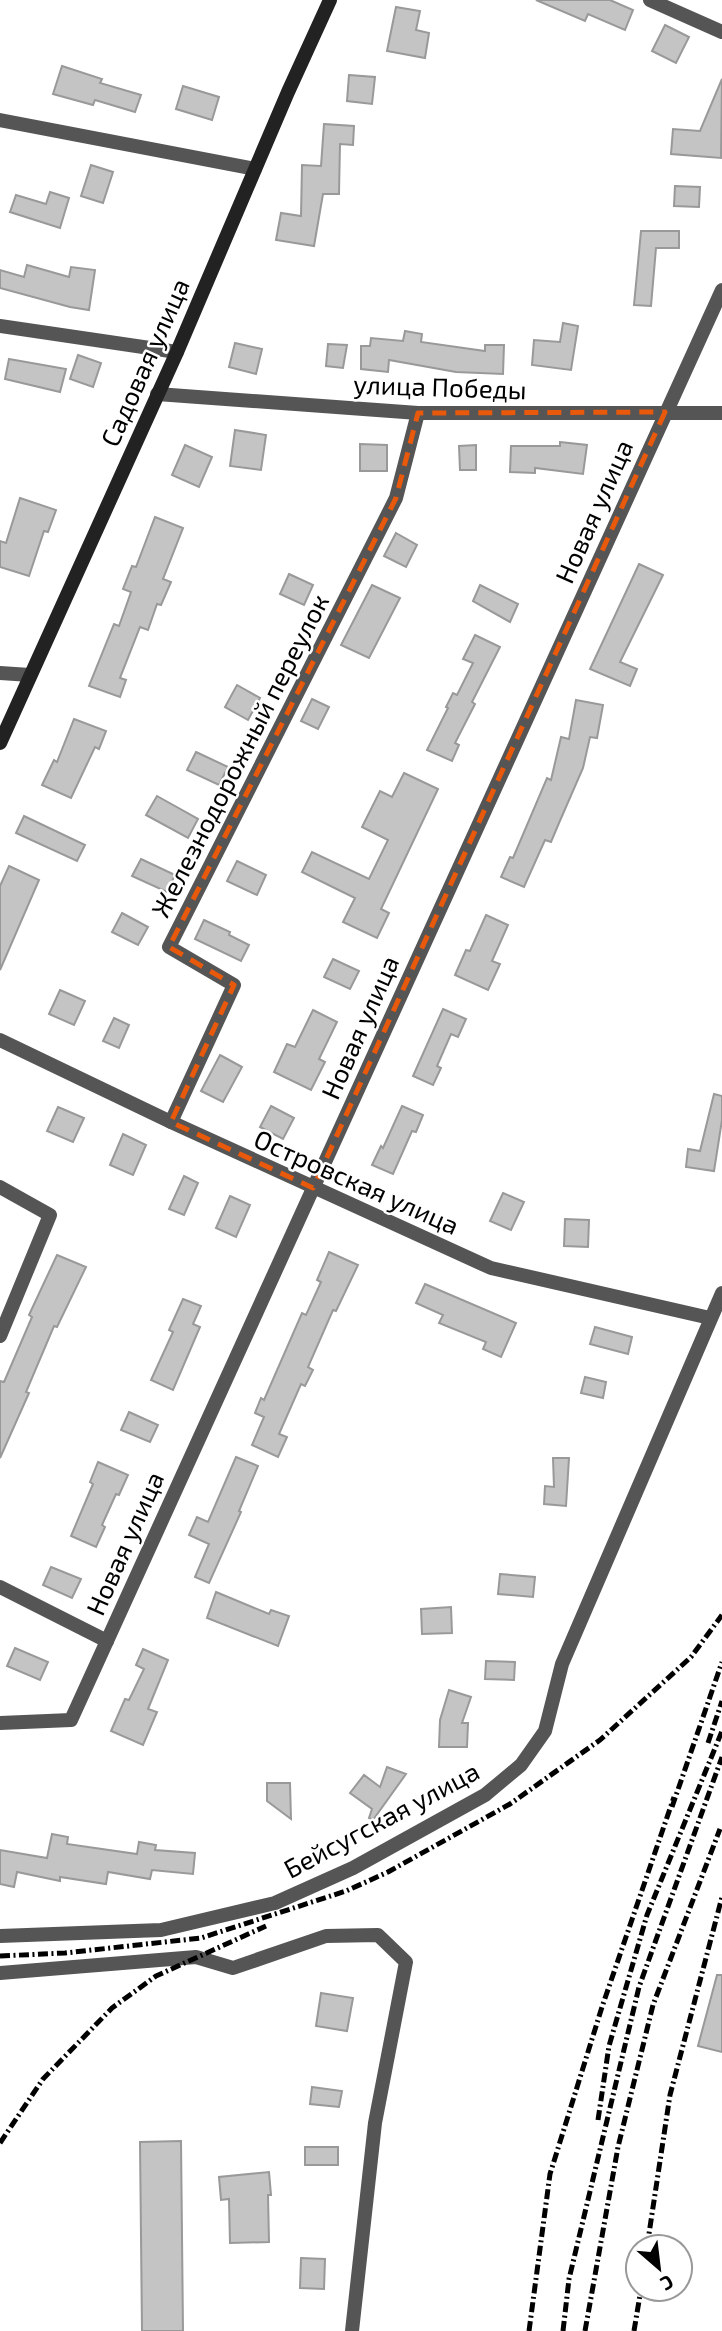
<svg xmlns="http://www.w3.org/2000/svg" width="722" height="2331" viewBox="0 0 722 2331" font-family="'Exo 2',sans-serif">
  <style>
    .building { fill: #c4c4c4; stroke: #999; stroke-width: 2 }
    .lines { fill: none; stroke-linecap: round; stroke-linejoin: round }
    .street { stroke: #555; stroke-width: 14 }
    .secondary { stroke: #222; stroke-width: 14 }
    .rail { stroke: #000; stroke-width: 5; stroke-dasharray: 10 3.5 2 3.5; stroke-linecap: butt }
    .marked { fill: none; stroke: #e8590c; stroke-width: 5; stroke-dasharray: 14 9; stroke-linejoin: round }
    .labels { text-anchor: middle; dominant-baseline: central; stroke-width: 5; stroke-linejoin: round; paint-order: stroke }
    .street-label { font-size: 26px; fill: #000; stroke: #fff }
  </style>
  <rect width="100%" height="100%" fill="#fff"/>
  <g class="building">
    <path d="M536,0H610L633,10L625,30L588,14L585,21Z"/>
    <path d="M396,7L420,11L416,30L429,33L425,58L387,51Z"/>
    <path d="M665,25L689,37L676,63L652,51Z"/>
    <path d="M62,66L102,79L100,83L141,95L135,112L95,100L93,105L53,94Z"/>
    <path d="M349,75L375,77L372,104L347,101Z"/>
    <path d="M722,79L721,158L671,154L673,129L700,131Z"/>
    <path d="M183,86L219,97L212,120L176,109Z"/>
    <path d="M324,124L354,126L353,145L340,144L339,194H323L314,246L276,240L281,213L301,216L302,165L321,166Z"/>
    <path d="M91,165L113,172L103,203L81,196Z"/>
    <path d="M675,186L700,187L699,207L674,206Z"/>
    <path d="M50,192L69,198L60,228L10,212L16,195L46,204Z"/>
    <path d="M641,231H679V248H656L651,306L634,305Z"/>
    <path d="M27,265L69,277L71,267L95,270L89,310L70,307L0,288V270L24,277Z"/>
    <path d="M563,323L578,326L571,370L532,365L534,340L560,342Z"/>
    <path d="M405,331L422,334L421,342L485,351V345H504L503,374L456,372L389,360L388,372L361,369V346H370L371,338L403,341Z"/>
    <path d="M235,343L262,349L256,374L229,367Z"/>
    <path d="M328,344L347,345L343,368L326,366Z"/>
    <path d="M78,355L101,363L93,387L70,379Z"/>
    <path d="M9,359L66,369L60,392L5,379Z"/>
    <path d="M235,430L266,435L261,470L230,466Z"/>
    <path d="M560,442L587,445L583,474L535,468V473L510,472L511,446H560Z"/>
    <path d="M360,444L387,445V471H360Z"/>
    <path d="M185,445L212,457L199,487L172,475Z"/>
    <path d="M476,445V470H460L459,446Z"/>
    <path d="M20,498L56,510L48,532L44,531L29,576L0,567V541L6,543Z"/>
    <path d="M155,517L183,528L163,579L171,582L161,605L157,604L148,630L140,627L120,678L126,680L120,697L89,686L114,624L119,626L131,592L123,589L132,566L136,567Z"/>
    <path d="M396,533L417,545L406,567L384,556Z"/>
    <path d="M639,564L663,575L620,662L637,669L630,686L590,669Z"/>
    <path d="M289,574L313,585L304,605L280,594Z"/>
    <path d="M372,585L400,598L369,658L341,645Z"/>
    <path d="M480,585L518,604L510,622L473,601Z"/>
    <path d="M475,635L500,647L472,702L475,704L455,743L459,745L452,761L427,750L448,708L446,707L453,693L457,695L473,663L463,659Z"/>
    <path d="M237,685L260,698L248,720L225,707Z"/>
    <path d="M312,699L329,707L318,729L301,721Z"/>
    <path d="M576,700L603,705L597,738L590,737L583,768L559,823L551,842L545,840L524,887L501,877L510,857L513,858L547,778L551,780L561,737L569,739Z"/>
    <path d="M74,719L106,731L99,749L95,747L71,798L42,785L54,760L57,762Z"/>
    <path d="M196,752L228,767L219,785L187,770Z"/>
    <path d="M404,773L438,789L381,909L389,913L377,938L343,922L355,898L302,872L312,852L369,879L388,840L362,827L380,791L392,797Z"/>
    <path d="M157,796L198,819L188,838L146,815Z"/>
    <path d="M24,816L85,845L77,861L16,833Z"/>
    <path d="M141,859L175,875L167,892L132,876Z"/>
    <path d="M237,861L266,875L257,895L227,881Z"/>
    <path d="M9,866L39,880L0,970V886Z"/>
    <path d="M122,913L148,927L138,945L112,932Z"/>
    <path d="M486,915L508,925L492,961L500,964L488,990L455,975L466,950L470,951Z"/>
    <path d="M204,920L230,932L229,935L249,945L241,961L195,939Z"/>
    <path d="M333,959L359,971L350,989L324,977Z"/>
    <path d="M60,990L85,1001L74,1025L49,1014Z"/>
    <path d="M443,1009L466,1019L458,1037L451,1034L437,1066L441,1068L433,1085L413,1076Z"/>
    <path d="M313,1010L337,1022L319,1059L325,1062L311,1090L274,1072L287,1044L295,1047Z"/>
    <path d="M114,1018L129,1025L119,1048L103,1041Z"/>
    <path d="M220,1055L242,1067L223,1102L201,1091Z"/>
    <path d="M714,1094L722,1096V1120L714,1171L686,1167L688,1149L700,1151Z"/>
    <path d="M271,1106L294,1118L283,1139L260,1127Z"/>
    <path d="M402,1106L423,1115L416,1132L412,1131L393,1174L372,1165L381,1146L383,1148Z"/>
    <path d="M58,1107L84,1118L73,1142L47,1131Z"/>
    <path d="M123,1134L146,1145L133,1175L110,1165Z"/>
    <path d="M184,1176L198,1183L184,1215L169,1209Z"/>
    <path d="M503,1193L524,1202L511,1230L490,1221Z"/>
    <path d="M230,1196L250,1205L236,1237L216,1228Z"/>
    <path d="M565,1219L589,1220L588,1247L564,1246Z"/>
    <path d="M329,1252L358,1265L336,1311L333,1310L308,1367L313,1370L305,1386L301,1384L279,1434L287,1437L278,1457L252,1445L264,1417L255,1413L261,1398L264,1400L302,1313L306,1315L321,1282L317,1280Z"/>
    <path d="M57,1255L86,1267L57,1327L54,1326L26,1392L29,1393L0,1458V1381L4,1382L32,1317L29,1315Z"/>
    <path d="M425,1284L516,1323L501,1357L483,1349L486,1342L439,1323L443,1315L416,1303Z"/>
    <path d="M183,1299L201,1306L193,1324L200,1327L173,1390L151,1380L173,1332L169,1330Z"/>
    <path d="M595,1327L632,1337L628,1354L590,1344Z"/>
    <path d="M585,1377L606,1382L603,1398L581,1393Z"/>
    <path d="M129,1412L158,1425L150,1442L121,1430Z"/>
    <path d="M236,1457L258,1466L239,1511L241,1512L209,1583L195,1577L209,1544L189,1535L197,1517L208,1522Z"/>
    <path d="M553,1458H569L566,1506L544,1504L545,1486L554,1487Z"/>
    <path d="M98,1462L128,1475L119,1495L116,1494L102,1525L105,1527L96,1547L71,1536L93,1484L90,1482Z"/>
    <path d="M51,1567L81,1579L72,1598L43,1585Z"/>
    <path d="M500,1574L535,1577L533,1597L498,1594Z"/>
    <path d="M216,1592L269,1614L271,1610L289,1616L278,1646L207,1618Z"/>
    <path d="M451,1607L452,1633L422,1634L421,1609Z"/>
    <path d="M15,1648L48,1662L40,1680L7,1666Z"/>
    <path d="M143,1649L168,1660L148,1709L157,1712L143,1745L111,1731L125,1699L129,1700L144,1669L136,1665Z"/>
    <path d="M486,1661L515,1662L514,1680L485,1679Z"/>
    <path d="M449,1690L471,1697L462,1723H468L467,1747H439L440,1720Z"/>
    <path d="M387,1767L406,1774L373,1820L369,1818L372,1809L350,1793L364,1775L380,1787Z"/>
    <path d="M267,1783H290L291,1819L267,1801Z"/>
    <path d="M52,1834L68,1837L67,1844L137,1854L139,1842L156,1845L155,1850L195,1853L193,1874L152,1870L150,1879L108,1872L106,1884L60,1877V1881L17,1872L14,1887L0,1884V1850L47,1858Z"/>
    <path d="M717,1975H722V2052L698,2046Z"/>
    <path d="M321,1993L353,1998L347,2031L316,2026Z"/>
    <path d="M312,2087L342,2091L339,2107L310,2104Z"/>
    <path d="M181,2141L183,2331H142L140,2142Z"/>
    <rect x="305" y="2147" width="33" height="18"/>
    <path d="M269,2172L271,2195H268L269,2242L230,2243L229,2199L221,2200L219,2177Z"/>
    <path d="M301,2258L325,2259L324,2289L300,2288Z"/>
  </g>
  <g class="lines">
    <g class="street">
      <path d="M650,0L722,32"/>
      <path d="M0,120L255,169"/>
      <path d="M0,326L177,352"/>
      <path d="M157,394L418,413H722"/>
      <path d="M0,673L30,675"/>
      <path d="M0,1040L171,1122L491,1268L710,1318"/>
      <path d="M171,1122L234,985L169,947L396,498L418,413"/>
      <path d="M0,1187L50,1215L0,1336"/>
      <path d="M0,1587L107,1641"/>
      <path d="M0,1723L71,1720L722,290"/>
      <path d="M0,1936L161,1930L275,1903L353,1868L485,1795L521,1765L545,1731L562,1664L722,1293"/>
      <path d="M0,1973L196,1957L233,1968L326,1936L378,1935L406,1962L375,2123L352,2331"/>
    </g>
    <path class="secondary" d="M0,743L177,352L288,92L330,0"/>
    <g class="rail">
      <path d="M708,1743L722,1701"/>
      <path d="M672,1807L722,1662"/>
      <path d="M0,1956L65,1953L201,1938L346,1891L388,1872L510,1804L600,1740L691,1657L722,1615"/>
      <path d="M598,2120L609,2046L647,1915L722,1731"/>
      <path d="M0,2143L43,2079L112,2008L156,1976L266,1926"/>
      <path d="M647,2247L670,2095L722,1897"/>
      <path d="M529,2331L550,2174L602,2007L674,1797"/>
      <path d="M563,2331L569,2279L639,1987L722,1757"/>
      <path d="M585,2331L618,2147L653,2005L720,1829"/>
      <path d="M634,2331L641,2289"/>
    </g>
  </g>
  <path class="marked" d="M665,412L313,1188L171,1122L234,985L169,947L396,498L418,413Z"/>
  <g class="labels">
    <g class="street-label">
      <text transform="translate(144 362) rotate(-66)">Садовая улица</text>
      <text transform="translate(440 386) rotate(2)">улица Победы</text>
      <text transform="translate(593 511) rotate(-66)">Новая улица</text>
      <text transform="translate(239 755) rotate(-63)">Железнодорожный переулок</text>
      <text transform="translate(359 1027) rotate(-66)">Новая улица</text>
      <text transform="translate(357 1181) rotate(24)">Островская улица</text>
      <text transform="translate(124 1543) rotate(-66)">Новая улица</text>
      <text transform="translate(381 1819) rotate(-28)">Бейсугская улица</text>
    </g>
  </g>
  <g transform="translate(659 2268) rotate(152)"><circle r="33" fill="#ffffff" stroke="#999999" stroke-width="2"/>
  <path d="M0-5L12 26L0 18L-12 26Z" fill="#000000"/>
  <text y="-10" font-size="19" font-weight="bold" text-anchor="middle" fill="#000000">С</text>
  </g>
</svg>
